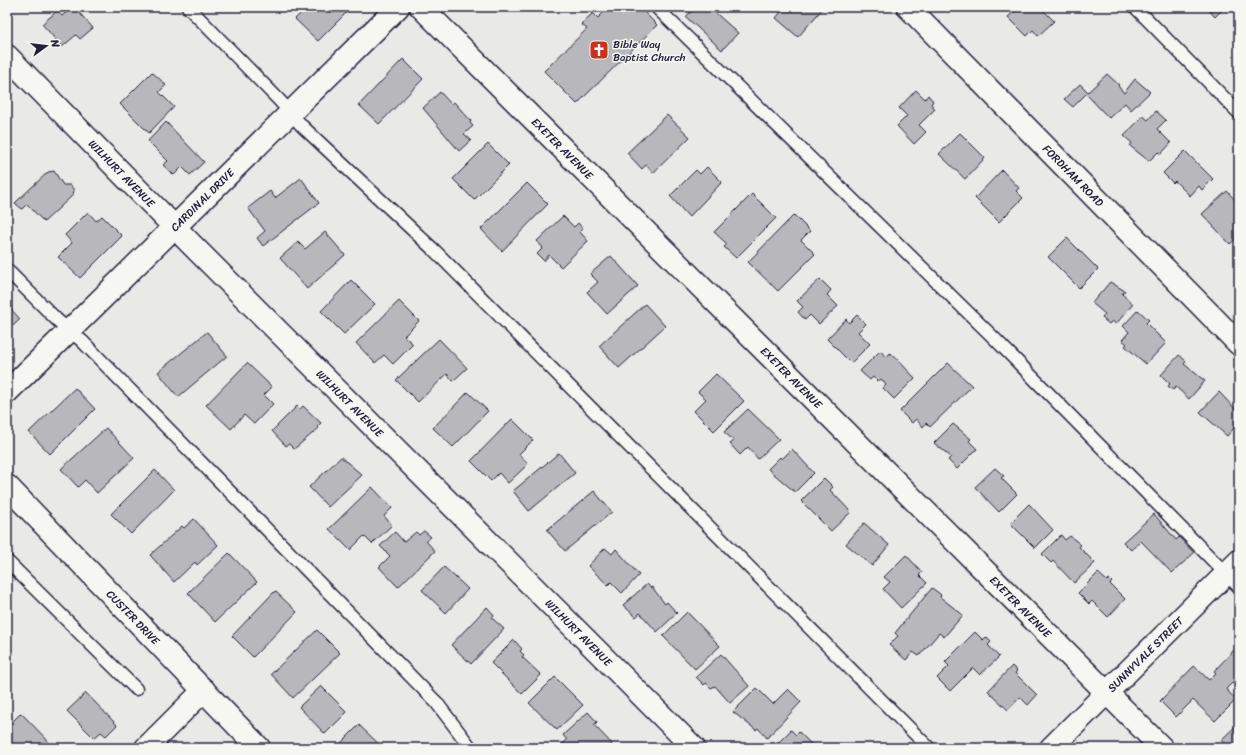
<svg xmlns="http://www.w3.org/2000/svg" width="1246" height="755" viewBox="0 0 1246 755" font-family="Sriracha,sans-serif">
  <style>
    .building { fill: #b8b8bc; stroke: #22223b }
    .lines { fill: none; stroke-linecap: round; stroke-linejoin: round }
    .service-casing { stroke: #22223b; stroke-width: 15 }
    .minor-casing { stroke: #22223b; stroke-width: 25 }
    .tertiary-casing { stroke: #22223b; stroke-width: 25 }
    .service { stroke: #f6f6f2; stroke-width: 12 }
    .minor { stroke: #f6f6f2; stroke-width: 22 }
    .tertiary { stroke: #f6f6f2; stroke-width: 22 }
    .labels { text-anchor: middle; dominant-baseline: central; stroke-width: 3; stroke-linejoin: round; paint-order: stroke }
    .poi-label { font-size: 11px; fill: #22223b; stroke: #f6f6f2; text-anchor: start }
    .street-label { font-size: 11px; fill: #22223b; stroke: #f6f6f2 }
  </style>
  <rect width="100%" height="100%" fill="#e9e9e7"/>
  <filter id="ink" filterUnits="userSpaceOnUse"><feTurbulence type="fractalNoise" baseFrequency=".025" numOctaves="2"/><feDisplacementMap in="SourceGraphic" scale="8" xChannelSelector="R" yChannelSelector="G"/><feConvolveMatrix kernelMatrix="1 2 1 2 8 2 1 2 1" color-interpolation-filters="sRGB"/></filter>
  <g filter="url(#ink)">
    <g class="building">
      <path d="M72,7H74L93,28L80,39L76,35L62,47L42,24L57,11L62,16Z"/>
      <path d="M301,7H352L318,41L295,19L304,10Z"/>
      <path d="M609,7H639L657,25L577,104L544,71L587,29L581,24L593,13L598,18Z"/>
      <path d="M695,7H709L738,33L722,50L686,17Z"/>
      <path d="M785,7H824L798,37L776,18Z"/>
      <path d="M1019,7H1040L1054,21L1038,36L1033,30L1027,36L1008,17Z"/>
      <path d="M1206,7H1225L1215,17Z"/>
      <path d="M403,59L423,79L379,124L359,105Z"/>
      <path d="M152,72L166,85L159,92L174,107L149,133L120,104Z"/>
      <path d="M1107,74L1119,85L1118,86L1124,93L1135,79L1150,92L1131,110L1125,103L1109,118L1086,94L1073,107L1064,99L1080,84L1088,92Z"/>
      <path d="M916,90L925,99L928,95L933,101L931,104L935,109L919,125L926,132L914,144L897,126L907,116L899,108Z"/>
      <path d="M440,92L451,104L454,102L471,121L470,123L473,126L464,134L471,140L459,151L423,108Z"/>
      <path d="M1156,111L1166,120L1157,129L1171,143L1161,154L1158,152L1149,161L1130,146L1132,143L1124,136L1143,116L1148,120Z"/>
      <path d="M667,115L690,137L653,173L646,165L642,169L627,153Z"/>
      <path d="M166,122L204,162L190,175L182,167L174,175L163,165L168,161L148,141Z"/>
      <path d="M960,133L985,158L965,179L939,154Z"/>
      <path d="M488,144L509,165L474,200L453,179Z"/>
      <path d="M1185,151L1213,179L1202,190L1199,186L1190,196L1175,181L1173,183L1163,173Z"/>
      <path d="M707,167L722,182L689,217L670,196L696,170L700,174Z"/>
      <path d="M1002,170L1019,188L1016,191L1023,198L999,222L975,198Z"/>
      <path d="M54,171L63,185H70L74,190L73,195L44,222L27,204L22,209L15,203L48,172Z"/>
      <path d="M301,178L319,203L263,246L257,238L265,231L248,208L270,191L275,198Z"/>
      <path d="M527,183L548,204L502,251L481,229Z"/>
      <path d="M1227,191L1235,200L1239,196V236L1230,244L1202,214Z"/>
      <path d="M752,194L776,218L736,258L724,247L727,244L714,232Z"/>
      <path d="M88,212L96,221L102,216L122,236L80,278L58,257L72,243L65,235Z"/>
      <path d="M794,215L810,231L801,240L815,254L778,291L748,262Z"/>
      <path d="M563,216L574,227L578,223L583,229L580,232L588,241L561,267L549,255L544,261L537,254L543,248L537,241Z"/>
      <path d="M325,232L345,255L307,289L280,258L298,242L305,249Z"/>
      <path d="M1067,238L1098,269L1079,288L1048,257Z"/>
      <path d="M611,256L638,286L607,314L587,292L598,282L590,274Z"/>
      <path d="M820,279L831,290L827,295L838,306L819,324L810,315L805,320L798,312L803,307L797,301Z"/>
      <path d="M351,280L375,304L344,334L321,311Z"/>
      <path d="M1110,282L1125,291L1122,294L1133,304L1116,324L1112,321L1109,324L1102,318L1105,314L1092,303Z"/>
      <path d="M399,301L419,321L404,336L413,344L393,364L384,355L375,363L356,343Z"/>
      <path d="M645,304L665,326L619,368L599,346Z"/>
      <path d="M7,305L20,319L7,332Z"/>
      <path d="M1138,310L1149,320L1146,323L1166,343L1146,364L1125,346L1127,344L1122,340L1129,332L1123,326Z"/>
      <path d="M857,315L866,324L858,332L870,344L851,363L827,339L846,319L849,323Z"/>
      <path d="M207,332L227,356L178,397L158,372Z"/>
      <path d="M439,339L467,368L453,381L447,374L418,402L396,380Z"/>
      <path d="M880,351L887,357L890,353L897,359L915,378L894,399L883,388L886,385L881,379L878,382L873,377L870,380L860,371Z"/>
      <path d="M1179,355L1186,361L1184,364L1205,381L1189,399L1176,387L1173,390L1168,386L1170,384L1161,375Z"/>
      <path d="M247,363L272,387L264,395L273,404L254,424L244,415L231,429L206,405Z"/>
      <path d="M948,363L972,386L930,427L926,423L923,427L916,419L912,423L900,411Z"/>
      <path d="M716,374L744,401L714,431L694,411L706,399L698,392Z"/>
      <path d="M75,388L95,409L50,454L29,432Z"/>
      <path d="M468,392L488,411L453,447L433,428Z"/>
      <path d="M1219,392L1239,413V422L1227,436L1200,412Z"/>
      <path d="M297,406L300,409L303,406L321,423L317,427L319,428L294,449L289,444L286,446L272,431Z"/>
      <path d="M748,409L779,439L758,459L748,447L740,455L730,444L734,441L724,432Z"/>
      <path d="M512,419L533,440L519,454L528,464L508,483L499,473L491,481L471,461Z"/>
      <path d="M953,424L971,439L969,441L977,449L957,469L948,460L951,457L934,443Z"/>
      <path d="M106,428L134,458L97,493L85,480L78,487L61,469Z"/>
      <path d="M792,449L814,473L795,492L768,469L780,457L782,459Z"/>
      <path d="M559,453L575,473L529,511L513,491Z"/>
      <path d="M341,457L362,475L328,507L309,487Z"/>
      <path d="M995,468L1004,476L1001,478L1017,494L999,512L975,487Z"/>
      <path d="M155,470L174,490L131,534L111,514Z"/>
      <path d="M824,478L833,487L830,490L851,512L831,531L801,501Z"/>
      <path d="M372,487L392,508L384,516L392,525L372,544L364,536L350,550L329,529Z"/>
      <path d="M594,491L612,512L565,551L547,530Z"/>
      <path d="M1029,504L1053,530L1035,548L1010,523Z"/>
      <path d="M1154,514L1176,540L1179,537L1194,553L1172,573L1141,541L1131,550L1123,542Z"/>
      <path d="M194,519L218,545L197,565L195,562L174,582L150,555L182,526L184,528Z"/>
      <path d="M864,523L889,545L872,566L846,544Z"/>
      <path d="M424,531L431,537L426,541L435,551L398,587L379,567L390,556L380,546L395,532L404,542L416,532L419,535Z"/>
      <path d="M1061,535L1065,540L1070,536L1081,545L1079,547L1095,563L1074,583L1053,561L1051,563L1042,554Z"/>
      <path d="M605,548L612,554L616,549L639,575L622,593L611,582L608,585L588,566Z"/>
      <path d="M229,553L257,582L215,622L188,593Z"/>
      <path d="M906,555L922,572L919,575L927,583L901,608L883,589L890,582L884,577Z"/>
      <path d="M444,567L468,589L446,613L422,590Z"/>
      <path d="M1098,573L1107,581L1109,579L1112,582L1110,584L1125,599L1108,617L1092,601L1089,604L1078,593Z"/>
      <path d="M647,584L651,588L652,587L665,604L667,602L677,613L657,632L640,613L636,617L623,605Z"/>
      <path d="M932,588L941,595L940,597L963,615L944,637L939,633L919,656L913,652L906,660L889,645L898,636L895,633Z"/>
      <path d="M275,591L297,612L253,657L232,636Z"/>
      <path d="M487,607L494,615L492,618L504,629L471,664L451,645Z"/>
      <path d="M687,612L720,646L695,669L663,636Z"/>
      <path d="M317,630L340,653L293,698L271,674Z"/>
      <path d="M975,632L983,640L986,637L991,642L988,645L999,657L980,675L973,668L950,691L937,678L949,666L945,662Z"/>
      <path d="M514,640L522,649L520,651L524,655L522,657L541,675L522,694L491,663Z"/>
      <path d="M1236,648L1239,650V680L1234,685L1232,683L1226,689L1236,700L1215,721L1193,700L1176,717L1160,701L1194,666L1209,680L1216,673L1214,671Z"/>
      <path d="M721,654L749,686L730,703L715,686L711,688L706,683L704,685L696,677Z"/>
      <path d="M1012,666L1017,671L1015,673L1037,695L1028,705L1020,697L1008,710L988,691Z"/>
      <path d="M555,677L583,705L557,730L529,703Z"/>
      <path d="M321,686L347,712L325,734L299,707Z"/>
      <path d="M757,688L773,704L788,689L801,702L767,738L758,728L756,730L733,712Z"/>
      <path d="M86,693L117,725L106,736L101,732L94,738L67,711Z"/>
      <path d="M588,712L597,722L594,725L612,744L607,748H558L567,740L563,735Z"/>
      <path d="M21,713L55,748H11L7,744V727Z"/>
      <path d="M1239,723V748H1229L1221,740Z"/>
      <path d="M359,725L383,748L337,747Z"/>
      <path d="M791,730L796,735L799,732L815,748H773Z"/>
    </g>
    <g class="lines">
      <g class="service-casing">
        <g id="service">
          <path d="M188,7L279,100L302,126L435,251L929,748"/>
          <path d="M656,7L994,338L1239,587"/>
          <path d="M1135,7L1239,113"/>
          <path d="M7,270L57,320L82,341L436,702L471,748"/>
          <path d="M7,561L136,689"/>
        </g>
      </g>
      <g class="minor-casing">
        <g id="minor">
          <path id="s1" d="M421,7L1162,748"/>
          <path id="s2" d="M7,56L190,243L694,748"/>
          <path id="s3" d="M7,392L398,7"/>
          <path id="s4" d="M7,486L259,748"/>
          <path d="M146,748L204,690"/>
        </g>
      </g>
      <g class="tertiary-casing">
        <g id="tertiary">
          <path id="s5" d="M908,7L1239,344"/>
          <path id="s6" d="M1051,748L1239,561"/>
        </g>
      </g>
      <use href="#service" class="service"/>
      <use href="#minor" class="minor"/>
      <use href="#tertiary" class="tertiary"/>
    </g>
  </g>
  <defs>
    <g id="church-square" transform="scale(1)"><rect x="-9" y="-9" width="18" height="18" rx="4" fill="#c8321e" stroke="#f6f6f2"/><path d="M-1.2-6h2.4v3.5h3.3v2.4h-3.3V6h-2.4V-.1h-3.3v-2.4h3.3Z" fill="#fff"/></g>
  </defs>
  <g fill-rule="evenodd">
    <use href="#church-square" x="599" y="50"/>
  </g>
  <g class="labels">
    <g class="poi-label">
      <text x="613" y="44">Bible Way<tspan x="613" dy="13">Baptist Church</tspan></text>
    </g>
    <g class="street-label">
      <text stroke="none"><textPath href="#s1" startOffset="200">EXETER AVENUE</textPath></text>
      <text stroke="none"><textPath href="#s2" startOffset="164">WILHURT AVENUE</textPath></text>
      <text stroke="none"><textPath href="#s5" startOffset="236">FORDHAM ROAD</textPath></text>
      <text stroke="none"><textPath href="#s3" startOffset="274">CARDINAL DRIVE</textPath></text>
      <text stroke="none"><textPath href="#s1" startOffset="524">EXETER AVENUE</textPath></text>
      <text stroke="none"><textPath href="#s2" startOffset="488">WILHURT AVENUE</textPath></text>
      <text stroke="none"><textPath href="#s1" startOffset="848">EXETER AVENUE</textPath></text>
      <text stroke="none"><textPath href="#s4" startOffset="182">CUSTER DRIVE</textPath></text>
      <text stroke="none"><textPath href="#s2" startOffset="812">WILHURT AVENUE</textPath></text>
      <text stroke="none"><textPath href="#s6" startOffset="133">SUNNYVALE STREET</textPath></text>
    </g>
  </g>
  <rect width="1246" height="755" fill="none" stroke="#f6f6f2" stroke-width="24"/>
  <rect x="12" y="12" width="1222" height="731" fill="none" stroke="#22223b" stroke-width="1.5" filter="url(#ink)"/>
  <g transform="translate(46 46) rotate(75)" stroke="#f6f6f2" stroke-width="3" paint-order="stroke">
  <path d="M0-3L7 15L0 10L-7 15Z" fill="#22223b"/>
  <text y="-6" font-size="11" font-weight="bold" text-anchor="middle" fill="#22223b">N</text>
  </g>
</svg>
